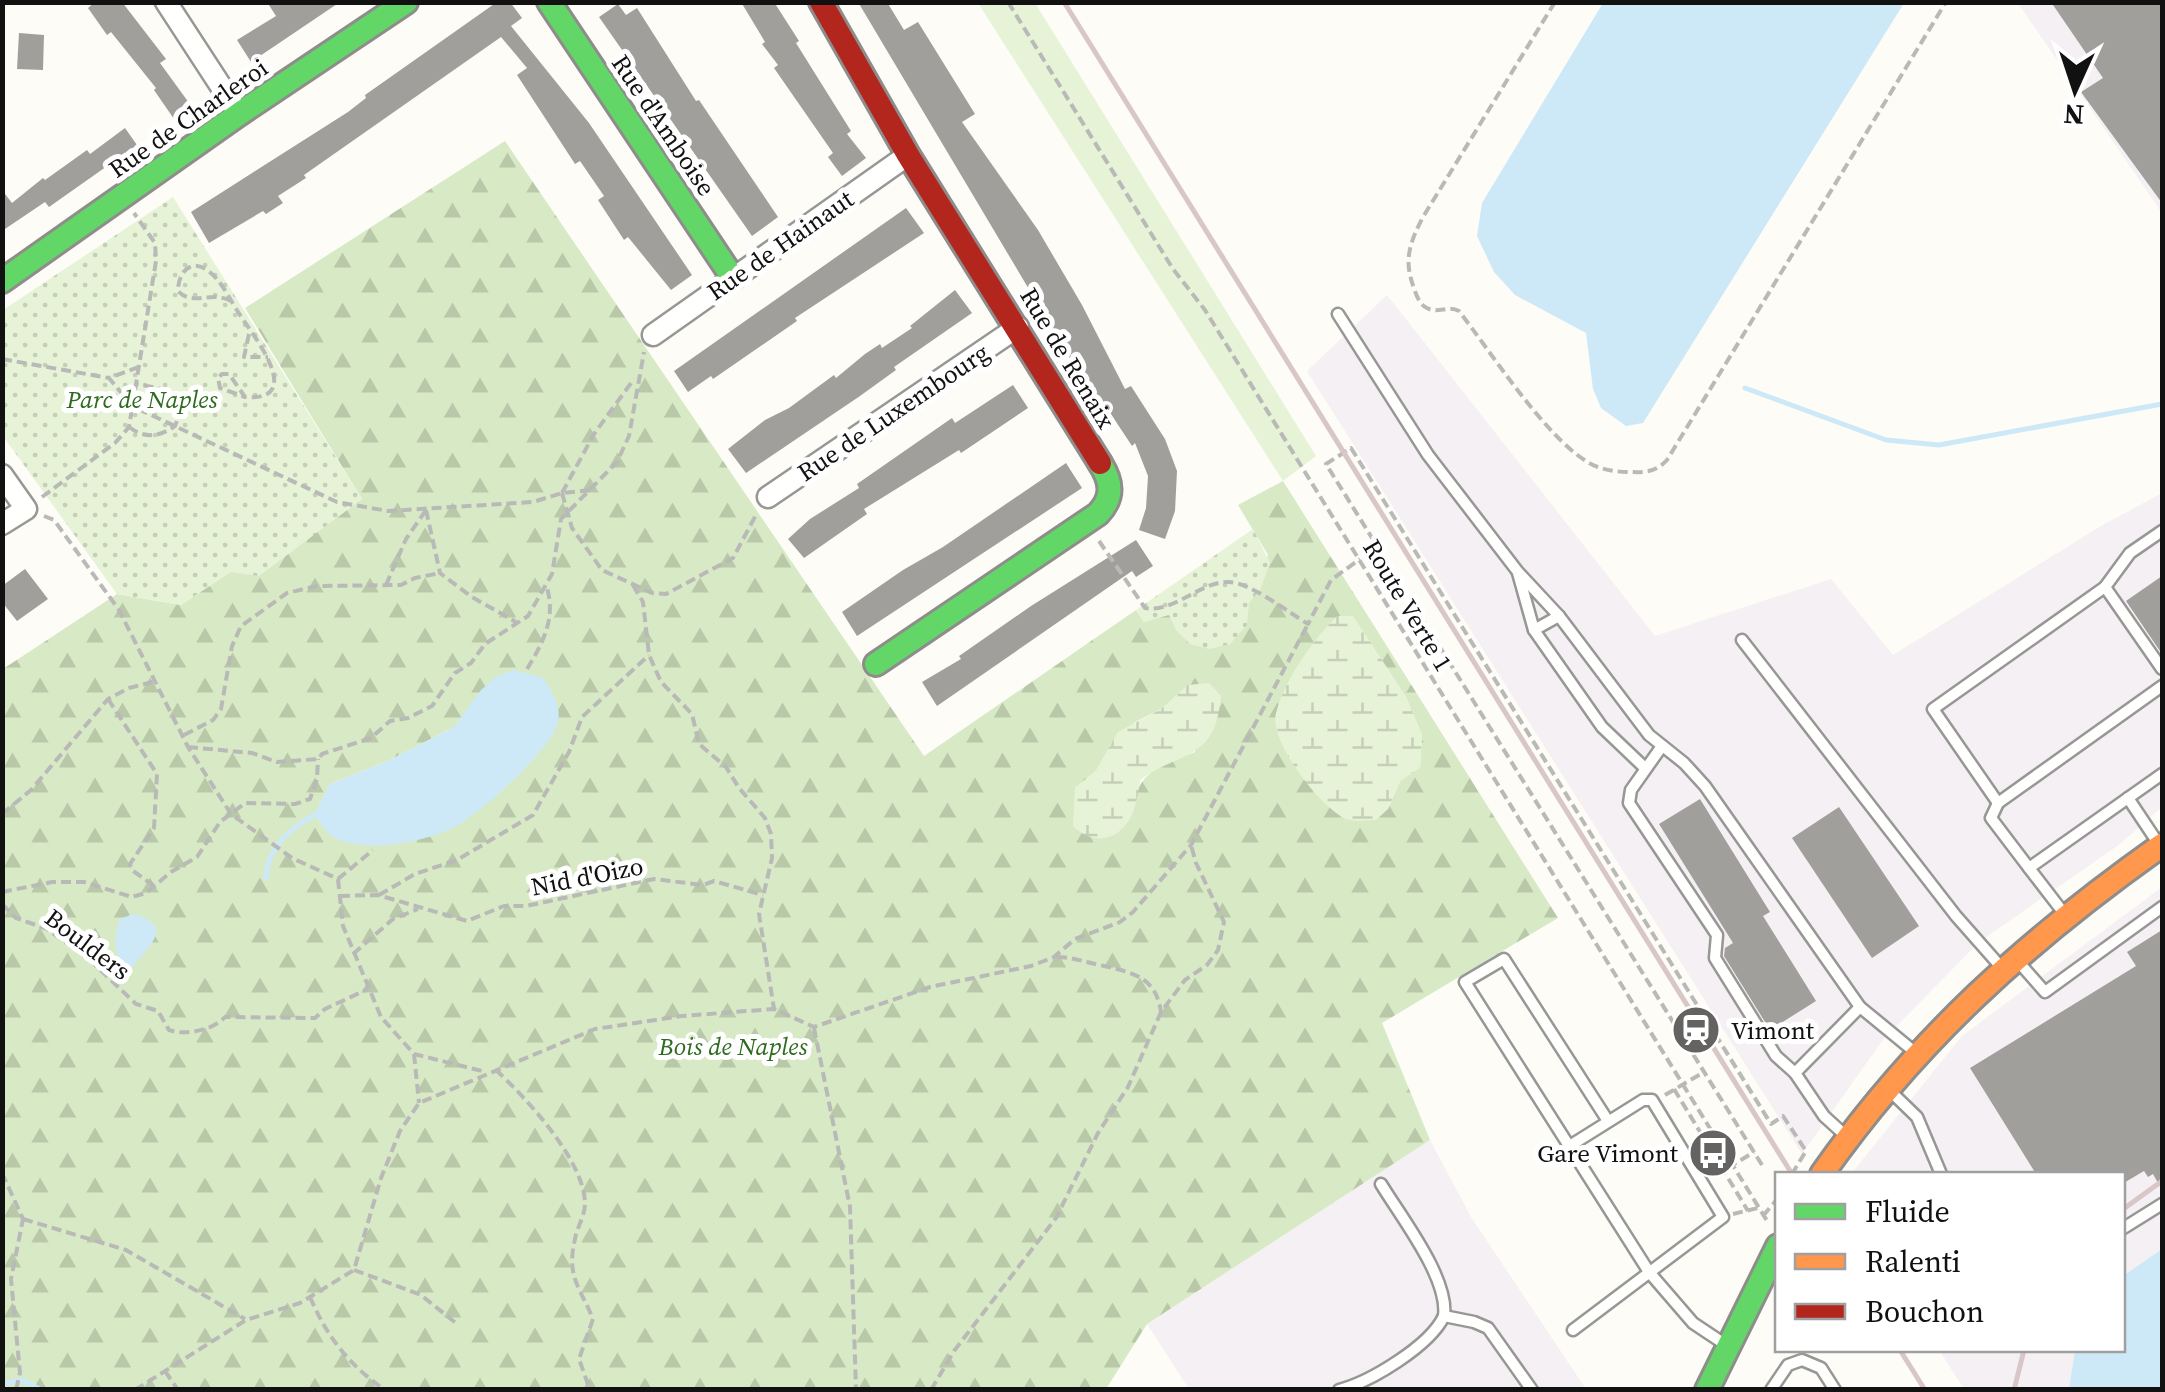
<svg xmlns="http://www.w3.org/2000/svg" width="2165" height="1392" viewBox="0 0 2165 1392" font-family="'Source Serif 4',serif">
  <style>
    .industrial { fill: #f5f0f3 }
    .grass { fill: #e7f3d7 }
    .forest { fill: url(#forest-firs); fill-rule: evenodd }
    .wetland { fill: url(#wetland-marsh) }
    .park { fill: url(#park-dots) }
    .water { fill: #cde8f7 }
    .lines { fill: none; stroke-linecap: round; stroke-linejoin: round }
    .stream { stroke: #cde8f7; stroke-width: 5 }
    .building { fill: #a19f9c }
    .lane-casing { stroke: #979795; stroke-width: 15 }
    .street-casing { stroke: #979795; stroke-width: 25 }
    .fast-casing { stroke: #8e8d8b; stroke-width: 28 }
    .slow-casing { stroke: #8e8d8b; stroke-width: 28 }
    .jam-casing { stroke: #8e8d8b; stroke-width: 28 }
    .path { stroke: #b9b9b8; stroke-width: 4; stroke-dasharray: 10 5; stroke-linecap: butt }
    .lane { stroke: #fffffe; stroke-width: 10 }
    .street { stroke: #fffffe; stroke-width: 20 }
    .fast { stroke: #63d668; stroke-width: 22 }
    .slow { stroke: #ff974d; stroke-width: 22 }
    .jam { stroke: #b3261e; stroke-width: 22 }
    .rail { stroke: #d9c6c7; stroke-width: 5 }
    .labels { text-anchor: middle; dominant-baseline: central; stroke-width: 10; stroke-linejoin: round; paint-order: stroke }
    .street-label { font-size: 25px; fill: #111; stroke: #fff }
    .park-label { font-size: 25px; font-style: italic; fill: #2f6b1f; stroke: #fff }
    .poi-label { font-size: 25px; fill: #111; stroke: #fff; text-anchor: start }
  </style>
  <defs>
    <pattern id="forest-firs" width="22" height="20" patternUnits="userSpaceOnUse" patternTransform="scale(2.5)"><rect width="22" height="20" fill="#d8eac5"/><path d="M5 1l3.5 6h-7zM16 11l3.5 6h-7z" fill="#b8c8a8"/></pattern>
    <pattern id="wetland-marsh" width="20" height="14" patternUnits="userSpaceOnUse" patternTransform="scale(2.5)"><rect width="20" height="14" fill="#e7f3d7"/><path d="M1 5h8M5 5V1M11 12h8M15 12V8" fill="none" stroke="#c5cfb8"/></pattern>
    <pattern id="park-dots" width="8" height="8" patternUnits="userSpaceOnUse" patternTransform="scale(2.5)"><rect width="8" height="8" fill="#e7f3d7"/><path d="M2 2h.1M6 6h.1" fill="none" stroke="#c5cfb8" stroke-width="1.8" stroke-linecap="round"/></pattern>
  </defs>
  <rect width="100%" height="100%" fill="#fdfcf7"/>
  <g class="industrial">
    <path d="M2018,3H2162V213Z"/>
    <path d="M1387,295L1655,636L1831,579L1893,655L2101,526L2162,493V807L2120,844L1979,942L1882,1041L1802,1154L1307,371Z"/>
    <path d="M2162,887V1249L2123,1276L2122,1174H1851L1962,1036Z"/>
    <path d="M1430,1140L1471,1217L1586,1389H1189L1147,1324Z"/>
    <path d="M1939,1350H2075L2069,1390L1964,1389Z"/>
  </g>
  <path class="grass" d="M978,3H1035L1316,456L1283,481Z"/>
  <path class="forest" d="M505,141L924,756L1136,610L1144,622L1169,614L1177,631L1248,603L1268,555L1238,505L1283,481L1558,918L1382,1023L1430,1140L1147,1324L1106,1389L3,1390V669L117,594L181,605L230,572L362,499L245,308ZM1188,686L1195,752C1170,762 1145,767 1136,795L1075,788L1095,772L1135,722L1161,709ZM1405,695L1422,735L1420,767L1400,781L1388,809ZM454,727L314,816L330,784L388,761Z"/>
  <g class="wetland">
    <path d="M1337,616H1353L1405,695L1422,735L1420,768L1400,781L1388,809L1376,820C1367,820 1355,822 1346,819C1321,808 1268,741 1276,713C1287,676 1311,643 1337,616Z"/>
    <path d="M1209,683L1221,696C1215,760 1186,749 1141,779C1138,790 1137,802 1133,812C1121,841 1094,847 1073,826L1075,788L1095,772L1118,732L1161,709L1188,685Z"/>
  </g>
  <g class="park">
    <path d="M173,197L362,499L259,576L230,572L181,605L117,594L3,436V310Z"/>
    <path d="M1253,529L1270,563L1260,590L1249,603L1247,625L1230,644L1209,649L1190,644L1177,631L1169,615L1144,622L1136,610Z"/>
  </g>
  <g class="water">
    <path d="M1603,3H1904L1643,423L1626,426L1601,408L1593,389L1586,333L1515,295L1494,272L1477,236L1482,203Z"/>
    <path d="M514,670L543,678C553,693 564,710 556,728C544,756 476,818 449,830C417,843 368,853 335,838C327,834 320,822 314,815L330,784L388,761L454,727L481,690L496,677Z"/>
    <path d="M133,914C177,925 148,947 132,968L124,969C113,952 114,937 120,919Z"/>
    <path d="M2162,1249V1389H2069L2075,1350H2122L2123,1276Z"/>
  </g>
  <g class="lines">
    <g class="stream">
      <path d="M1745,388L1886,440L1939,445L2162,404"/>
      <path d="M266,878C267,848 289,829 314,815"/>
      <path d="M2,1384L22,1380L41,1390"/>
    </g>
  </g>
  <g class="building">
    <path d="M95,2H122L166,59L160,63L192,107L174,119L154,90L156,88L111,32L107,35L88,8Z"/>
    <path d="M267,2H340L251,62L237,40L276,16Z"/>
    <path d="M497,2H510L522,18L511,26L589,123L692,275L671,290L628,237L624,240L598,200L604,196L580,161L575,164L517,75L527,68L501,37L304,175L306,178L278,196L283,203L266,214L263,211L209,243L191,212L348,112L366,98L365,95Z"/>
    <path d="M741,2H774L799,41L796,43L851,131L847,134L866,158L842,176L828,157L833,153L774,68L778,65L762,44L765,42Z"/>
    <path d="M858,2H887L904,30L918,22L975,114L962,122L1038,230L1082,305L1125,389L1131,386L1165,439L1177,471L1175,511L1165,539L1139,530L1146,508L1148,476L1135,443L1132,446L1099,396L1096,398L1080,375Z"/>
    <path d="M2051,2H2162V203L2081,92L2103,78Z"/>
    <path d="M618,4L626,15L637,8L696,101L699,100L778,217L752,236L599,17Z"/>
    <path d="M19,33L44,35L43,70L17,69Z"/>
    <path d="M125,128L137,145L49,207L45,202L2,231V190L12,203L43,178L45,180L87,150L90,154Z"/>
    <path d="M906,208L924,233L795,318L797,321L713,379L711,376L688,392L674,371Z"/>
    <path d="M955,290L972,313L894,367L896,370L860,396L746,473L728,449L765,420L789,408L834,375L836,378L865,354L880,344L882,348L912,328L910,326Z"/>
    <path d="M1013,385L1028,408L961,453L959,450L864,509L867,514L804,558L788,539L810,519L859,488L857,484L952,418L955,423Z"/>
    <path d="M1066,463L1082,488L857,636L842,612L903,570L943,547Z"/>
    <path d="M1136,540L1153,566L1136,577L1132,571L937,706L922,682L961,659L959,656L1031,606Z"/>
    <path d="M25,569L48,599L17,621L2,602V586Z"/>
    <path d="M2162,576V654L2126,601Z"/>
    <path d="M1700,799L1770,912L1763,916L1816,1001L1770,1030L1724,956L1725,948L1733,943L1659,824Z"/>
    <path d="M1839,807L1919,926L1872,958L1792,838Z"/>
    <path d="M2162,930V1190L2153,1174L2148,1177L2144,1171L2122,1184V1174H2036L1970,1068L2136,966L2127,952Z"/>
  </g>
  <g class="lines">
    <g class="lane-casing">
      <g id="lane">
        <path d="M1338,314L1428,455L1518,572L1559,616"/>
        <path d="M1518,573L1534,630"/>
        <path d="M2105,587L2130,553L2162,531"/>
        <path d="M1742,640L1956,916L2001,967"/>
        <path d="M2162,669L2105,587L1933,709L1998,803L2162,686"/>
        <path d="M1662,746L1631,790L1629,803L1717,935L1715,958L1776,1056L1795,1073"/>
        <path d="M1645,768L1602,727L1534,630L1559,616L1649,735L1684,763L1705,786L1860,1007"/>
        <path d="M2128,798L2160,846"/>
        <path d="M1998,803L1991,818L2029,868"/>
        <path d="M2066,916L2029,868L2162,774"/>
        <path d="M2015,958L2045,992L2162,907"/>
        <path d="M1887,1088L1917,1117L1941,1174"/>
        <path d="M1608,1121L1504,959L1465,982L1649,1272L1693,1323L1726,1345"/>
        <path d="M1847,1137L1824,1116L1795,1073L1860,1007L1916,1053"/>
        <path d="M1568,1147L1643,1100H1652L1723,1217L1573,1330"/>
        <path d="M2122,1229L2162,1204"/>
        <path d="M1444,1316L1474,1322L1488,1328L1532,1390"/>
        <path d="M1339,1390C1370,1382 1430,1346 1444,1316C1449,1278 1401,1217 1381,1184"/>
        <path d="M1771,1390L1788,1365L1802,1360L1821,1368L1835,1390"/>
      </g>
    </g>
    <g class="street-casing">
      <g id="street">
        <path d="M166,2L239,114"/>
        <path d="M653,335L908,155"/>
        <path d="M2,475L26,509L2,524"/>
        <path d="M768,497L1018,327"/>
      </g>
    </g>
    <g class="fast-casing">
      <g id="fast">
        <path d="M549,2L733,278"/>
        <path d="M2,281L239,114L406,2"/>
        <path d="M876,664L1098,514C1114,497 1112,482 1100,463"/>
        <path d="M1707,1390L1778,1246"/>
      </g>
    </g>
    <g class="slow-casing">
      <path id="slow" d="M1822,1174C1917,1039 2028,940 2162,845"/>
    </g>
    <g class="jam-casing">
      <path id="jam" d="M821,2L908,155L1100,463"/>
    </g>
    <g class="path">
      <path d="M1008,2L1173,269L1205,310L1769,1224"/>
      <path d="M1555,2L1423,217C1410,242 1403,260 1414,288C1416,295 1420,305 1427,308C1438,314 1448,305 1459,311C1490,351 1545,436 1586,461C1599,470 1616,472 1631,472C1646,473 1657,471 1667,460L1946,2"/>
      <path d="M231,301C211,290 193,307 178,291C178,274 189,258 207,270C221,279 231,302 240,315C253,335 307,402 245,397L229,374H222L218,378L220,388L245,397"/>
      <path d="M249,334L244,357H268"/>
      <path d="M2,359L109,378"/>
      <path d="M139,367L109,378L132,406L337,502L388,511L533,502L562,493L591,490"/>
      <path d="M129,427C145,439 159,437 175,426C190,390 163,389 136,384"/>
      <path d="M562,493L572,528L602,570L652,593L666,594L733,558L757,513"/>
      <path d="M562,493L594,434L634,379"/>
      <path d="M42,497L115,443L129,427L156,261L155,243L134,213"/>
      <path d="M426,510L440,573L472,597L516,622"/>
      <path d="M44,516L54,520L119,610L188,747L231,814L292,858L338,879"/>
      <path d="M1099,541L1145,608C1175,613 1200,581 1229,582C1251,583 1288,612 1308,624L1331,580L1360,559"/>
      <path d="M386,585L406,539L426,510"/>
      <path d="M633,585L643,602L649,655L661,682L692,714L699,744L726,767L739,788L765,818L771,834L772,858L759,914L774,1009"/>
      <path d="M527,669C543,643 556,618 547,588"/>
      <path d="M108,699L157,774L154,828L130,864L132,870L154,886"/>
      <path d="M184,735L213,720L221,709L232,646L241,626L287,593L317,586L401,585L415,578L440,573"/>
      <path d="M188,747L252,753L277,762L318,759L322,754L371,738L390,721L408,718L432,706L455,673L471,663L485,644L528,616L552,574L561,519L617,462L629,436L644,352"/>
      <path d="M2,814L31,790L108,699L129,688L156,681"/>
      <path d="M338,879L343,926L381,1017L414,1054L486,1072"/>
      <path d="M338,879L373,850"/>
      <path d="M2,892L52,882H84L132,897L146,893L171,872L197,857L220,822L245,803L295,804L310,799L317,779L318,759"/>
      <path d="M379,895L415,874L457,860L533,815L569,752L582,717L649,655"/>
      <path d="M340,896L378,895L467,921L504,906H526L654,879L703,885L714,881L763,895"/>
      <path d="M2,904L16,918L47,929L91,961L136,1004L158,1011L169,1030C186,1036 213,1030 225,1017L315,1018L325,1009L368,989"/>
      <path d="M353,954L393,919L418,909"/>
      <path d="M1057,957C1074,957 1088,963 1104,966C1135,973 1156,978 1161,1012"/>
      <path d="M814,1028L850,1207L856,1390"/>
      <path d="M414,1054L419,1103"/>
      <path d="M496,1070C526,1098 584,1160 585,1203C585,1216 577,1227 575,1239C566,1277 580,1287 593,1319L579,1359L590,1390"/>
      <path d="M1674,1089L1748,1211"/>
      <path d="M1665,1095L1704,1072"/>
      <path d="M1762,1165L1326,464L1351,448L1771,1124L1783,1116L1806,1151L1792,1174"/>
      <path d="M2,1173L23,1219"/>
      <path d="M1715,1176L1754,1152"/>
      <path d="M1733,1214L1758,1208"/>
      <path d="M1763,1216L1778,1198"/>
      <path d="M23,1219L126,1250L245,1319"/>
      <path d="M354,1270L421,1295L457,1324"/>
      <path d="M310,1297C327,1337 349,1365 385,1390"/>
      <path d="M165,1371L178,1390"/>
      <path d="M16,1390L20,1373L11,1279L23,1219"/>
      <path d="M135,1390L246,1320L300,1303L354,1270L381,1178L400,1131L419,1103L595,1029L682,1016L774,1009L814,1027L930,987L1031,966L1054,957L1075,939L1120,922L1133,912L1191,845L1308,624"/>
      <path d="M931,1390L954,1351L1056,1218L1098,1133L1128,1087L1161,1012L1185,980L1207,965L1218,950L1224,922L1196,863L1191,845"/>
    </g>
    <use href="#lane" class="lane"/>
    <use href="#street" class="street"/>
    <use href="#fast" class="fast"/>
    <use href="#slow" class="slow"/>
    <use href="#jam" class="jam"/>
    <g class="rail">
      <path d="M1064,2L1792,1174"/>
      <path d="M2122,1210L2162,1181"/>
      <path d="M1900,1350L1925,1390"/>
      <path d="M2014,1390L2024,1350"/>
    </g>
  </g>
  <defs>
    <g id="station-disc" transform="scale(2.5)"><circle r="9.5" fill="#646362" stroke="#fff"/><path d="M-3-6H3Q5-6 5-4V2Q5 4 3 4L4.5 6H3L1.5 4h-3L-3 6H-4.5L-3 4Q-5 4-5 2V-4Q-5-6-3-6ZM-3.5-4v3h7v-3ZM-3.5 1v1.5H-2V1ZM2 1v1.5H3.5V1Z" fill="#fff"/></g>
    <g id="bus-disc" transform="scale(2.5)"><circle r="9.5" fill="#646362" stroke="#fff"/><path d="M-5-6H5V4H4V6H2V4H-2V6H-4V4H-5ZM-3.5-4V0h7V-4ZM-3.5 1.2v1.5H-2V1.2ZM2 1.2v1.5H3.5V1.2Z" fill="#fff"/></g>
  </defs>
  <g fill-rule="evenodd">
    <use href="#station-disc" x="1696" y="1030"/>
    <use href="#bus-disc" x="1713" y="1153"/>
  </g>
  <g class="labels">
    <g class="street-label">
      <text transform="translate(188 118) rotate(-35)">Rue de Charleroi</text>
      <text transform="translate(664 125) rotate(56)">Rue d'Amboise</text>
      <text transform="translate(780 245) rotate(-35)">Rue de Hainaut</text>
      <text transform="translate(1068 358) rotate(59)">Rue de Renaix</text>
      <text transform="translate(893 412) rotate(-34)">Rue de Luxembourg</text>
      <text transform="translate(1408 605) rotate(59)">Route Verte 1</text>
      <text transform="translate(587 876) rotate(-11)">Nid d'Oizo</text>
      <text transform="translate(88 944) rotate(37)">Boulders</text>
    </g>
    <g class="park-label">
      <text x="142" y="399">Parc de Naples</text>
      <text x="733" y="1046">Bois de Naples</text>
    </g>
    <g class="poi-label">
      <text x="1731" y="1030">Vimont</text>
      <text x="1678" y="1153" text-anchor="end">Gare Vimont</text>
    </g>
  </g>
  <rect width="2165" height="1392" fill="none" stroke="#111111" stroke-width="10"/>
  <rect x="1775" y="1172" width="350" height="180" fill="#ffffff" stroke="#a0a0a0" stroke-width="2.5"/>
  <rect x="1795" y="1204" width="50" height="15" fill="#63d668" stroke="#a0a0a0" stroke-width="2.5"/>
  <text x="1865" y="1222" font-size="30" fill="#111111">Fluide</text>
  <rect x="1795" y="1254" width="50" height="15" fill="#ff974d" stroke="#a0a0a0" stroke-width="2.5"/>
  <text x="1865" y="1272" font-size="30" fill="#111111">Ralenti</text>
  <rect x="1795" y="1304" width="50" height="15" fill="#b3261e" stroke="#a0a0a0" stroke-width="2.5"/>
  <text x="1865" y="1322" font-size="30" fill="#111111">Bouchon</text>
  <g transform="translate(2075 90) rotate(183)" stroke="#ffffff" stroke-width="8" paint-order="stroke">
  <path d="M0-8L18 38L0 25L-18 38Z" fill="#111111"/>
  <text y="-15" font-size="28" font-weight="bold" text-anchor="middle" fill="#111111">N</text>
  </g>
</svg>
